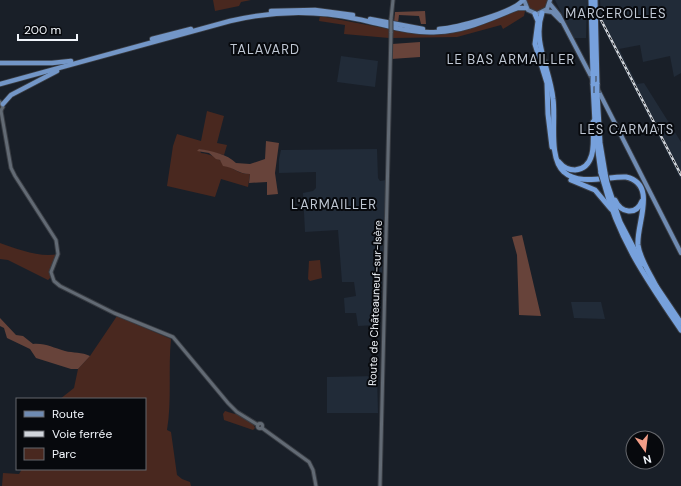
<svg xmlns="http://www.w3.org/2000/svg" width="681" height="486" viewBox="0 0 681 486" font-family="'DM Sans',sans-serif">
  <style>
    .built { fill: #212b38 }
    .green { fill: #49281f }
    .forest { fill: #67433a }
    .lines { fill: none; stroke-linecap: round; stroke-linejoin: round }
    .tertiary-casing { stroke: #393d44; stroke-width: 5 }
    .secondary-casing { stroke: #393d44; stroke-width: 5 }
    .primary-casing { stroke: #393d44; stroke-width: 6 }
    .trunk-casing { stroke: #393d44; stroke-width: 6 }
    .motorway-casing { stroke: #393d44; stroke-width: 7 }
    .tertiary { stroke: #626a74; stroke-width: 3 }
    .secondary { stroke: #626a74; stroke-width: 3 }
    .primary { stroke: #6f8bb2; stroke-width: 4 }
    .trunk { stroke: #7396c7; stroke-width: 4.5 }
    .motorway { stroke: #77a1dc; stroke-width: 5 }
    .rail-casing { stroke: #d1d5db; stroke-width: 2.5 }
    .rail { stroke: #07090d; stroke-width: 1; stroke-dasharray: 3; stroke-linecap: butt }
    .secondary-bridge-casing { stroke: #393d44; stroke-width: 5; stroke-linecap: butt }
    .motorway-bridge-casing { stroke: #393d44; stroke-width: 7; stroke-linecap: butt }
    .secondary-bridge { stroke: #626a74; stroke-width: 3 }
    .motorway-bridge { stroke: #77a1dc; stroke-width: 5 }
    .labels { text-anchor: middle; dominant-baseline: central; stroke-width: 4; stroke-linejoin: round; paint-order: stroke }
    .street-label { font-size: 11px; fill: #f1f5fb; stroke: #07090d }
    .quarter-label { font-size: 13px; letter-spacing: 1px; fill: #c0c8d4; stroke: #07090d }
  </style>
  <rect width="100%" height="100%" fill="#191f28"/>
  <g class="built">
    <path d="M555,0H587L586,38H574Z"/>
    <path d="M600,0H681V73L674,77L670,56L643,62L640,45L619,49L637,84L644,83L681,142V180L597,16L601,14Z"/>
    <path d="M341,56L378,61L375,87L337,82Z"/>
    <path d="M377,149L378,178L380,181L386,180L380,321L375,325L358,326L356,313H345L344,298L356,296L354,282H342L338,230L305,232L303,193L313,191L316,188V172L279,173V159L281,150Z"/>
    <path d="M571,302H601L605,319L574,318Z"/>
    <path d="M377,376L378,413H327V377Z"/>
  </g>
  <g class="green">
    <path d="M213,0H251L241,2L239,6L215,11Z"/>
    <path d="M526,0H548V1L544,9L535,12L529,8Z"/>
    <path d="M521,9L525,11L524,16L503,29L501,25L457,37L393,38V30L423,34L457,32Z"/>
    <path d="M320,16L389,29V38L344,34L345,25L319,21Z"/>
    <path d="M207,111L224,116L217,143L227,145L224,155L199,149L201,153C220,154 230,174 250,174L248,187L221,179L215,197L167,186L173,146L177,134L201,141Z"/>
    <path d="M0,243C17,249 40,258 58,254L51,272V277L48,280L8,260L0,259Z"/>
    <path d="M320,260L322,278L310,281L308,279L309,261Z"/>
    <path d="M117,316L171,339C168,369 172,400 167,430L171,432L177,475L182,479L190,482L191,486H2L3,473L19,474L22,469H145V399H60L74,388L78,369L90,356Z"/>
    <path d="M225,411C234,414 252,417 255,428L253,430L224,420L223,414Z"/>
  </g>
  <g class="forest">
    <path d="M425,11L426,24H421L419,16L399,15L398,23L394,22L395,12Z"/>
    <path d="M420,42V57L391,59L392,44Z"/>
    <path d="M266,141L279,143L275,173L278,194L267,195V182L249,183L250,174C238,174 234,167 223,166L220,160L216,159L209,153L197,151L199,149C212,151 227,154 236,163L250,164L265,159Z"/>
    <path d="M522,235L541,316L519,315L517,255L512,237Z"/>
    <path d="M0,318L16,335L23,336L33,344C46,343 53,348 65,351C73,353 82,352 90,356L78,369H71L36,358L30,349L7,338L4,328L0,326Z"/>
  </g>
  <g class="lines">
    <g class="tertiary-casing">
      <g id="tertiary">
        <path d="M0,102L3,107L0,112"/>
        <path d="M1,111L11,168L15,176L56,240L58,254L51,272L54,281L60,286L114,313L173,337L228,403L237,412L258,425"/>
        <circle cx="260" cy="426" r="2.5"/>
        <path d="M262,428L309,462L313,470L316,486"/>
      </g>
    </g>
    <g class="secondary-casing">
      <g id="secondary">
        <path d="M391,19L393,0"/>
        <path d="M380,486L391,32"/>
      </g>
    </g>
    <g class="primary-casing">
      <g id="primary">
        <path d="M524,0L528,10L537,14L547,9L550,0"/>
        <path d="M550,4L559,15L593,80"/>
        <path d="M545,11L552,12L561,21"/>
        <path d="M598,90L681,253"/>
      </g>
    </g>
    <g class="trunk-casing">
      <g id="trunk">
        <path d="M271,11L315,10L353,15"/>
        <path d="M370,19L423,29"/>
        <path d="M439,29C456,28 513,13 523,0"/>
        <path d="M152,39L191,29"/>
        <path d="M0,63H52L71,61"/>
        <path d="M0,84L230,21C272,11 315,10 357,19C383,24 410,34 437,32C467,31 491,18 518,8H526"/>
        <path d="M3,104L11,95L57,71"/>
      </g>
    </g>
    <g class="motorway-casing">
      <g id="motorway">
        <path d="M591,0L593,76"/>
        <path d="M595,0L597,84"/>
        <path d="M542,13C532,42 550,69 553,99C556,119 548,158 564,172C579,186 608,176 626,177C658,184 636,224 638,245C640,260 651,275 657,288"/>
        <path d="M535,14L538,21L535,44L547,83L548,114L552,147"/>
        <path d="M593,84L595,123"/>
        <path d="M597,93L600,143L605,173"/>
        <path d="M596,137L601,173"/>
        <path d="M559,162C563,167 568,170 575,170C598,168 593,137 593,122L595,120"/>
        <path d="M571,180L595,190L611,209"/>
        <path d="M604,183C618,239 649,283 681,330"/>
        <path d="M607,183L620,222L642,264"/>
        <path d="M615,200C621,213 636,216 642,201"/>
        <path d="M656,286L681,323"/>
      </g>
    </g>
    <use href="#tertiary" class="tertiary"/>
    <use href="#secondary" class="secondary"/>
    <use href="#primary" class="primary"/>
    <use href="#trunk" class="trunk"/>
    <use href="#motorway" class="motorway"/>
    <g class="rail-casing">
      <path id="rail" d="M599,16L681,175"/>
    </g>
    <use href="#rail" class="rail"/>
    <g class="secondary-bridge-casing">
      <path id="secondary-bridge" d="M391,32V19"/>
    </g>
    <g class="motorway-bridge-casing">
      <g id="motorway-bridge">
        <path d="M593,76V84"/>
        <path d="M597,84V93"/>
        <path d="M601,173L604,183"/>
        <path d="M605,173L607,183"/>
      </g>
    </g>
    <use href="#secondary-bridge" class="secondary-bridge"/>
    <use href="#motorway-bridge" class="motorway-bridge"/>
  </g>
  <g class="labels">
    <g class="street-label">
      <text transform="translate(375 303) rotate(-88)">Route de Châteauneuf-sur-Isère</text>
    </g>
    <g class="quarter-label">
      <text x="616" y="13">MARCEROLLES</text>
      <text x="265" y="49">TALAVARD</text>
      <text x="511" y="59">LE BAS ARMAILLER</text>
      <text x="627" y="129">LES CARMATS</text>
      <text x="334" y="204">L'ARMAILLER</text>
    </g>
  </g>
  <rect x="16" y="398" width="130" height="72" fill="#07090d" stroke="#65676c"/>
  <rect x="24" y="411" width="20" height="6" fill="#6f8bb2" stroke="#65676c"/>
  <text x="52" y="418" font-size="12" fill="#f1f5fb">Route</text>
  <rect x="24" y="431" width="20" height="6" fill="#d1d5db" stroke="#65676c"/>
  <text x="52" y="438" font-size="12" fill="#f1f5fb">Voie ferrée</text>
  <rect x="24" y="448" width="20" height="12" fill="#49281f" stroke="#65676c"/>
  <text x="52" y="458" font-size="12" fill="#f1f5fb">Parc</text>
  <g transform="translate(645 450) rotate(166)"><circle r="19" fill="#07090d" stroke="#65676c"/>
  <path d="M0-3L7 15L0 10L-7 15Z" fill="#f49e88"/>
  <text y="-6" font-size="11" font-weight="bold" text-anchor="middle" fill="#f1f5fb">N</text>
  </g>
  <path d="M18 34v6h59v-6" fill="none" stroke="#f1f5fb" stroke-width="2"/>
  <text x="24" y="34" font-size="12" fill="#f1f5fb" stroke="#07090d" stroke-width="3" paint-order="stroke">200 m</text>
</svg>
